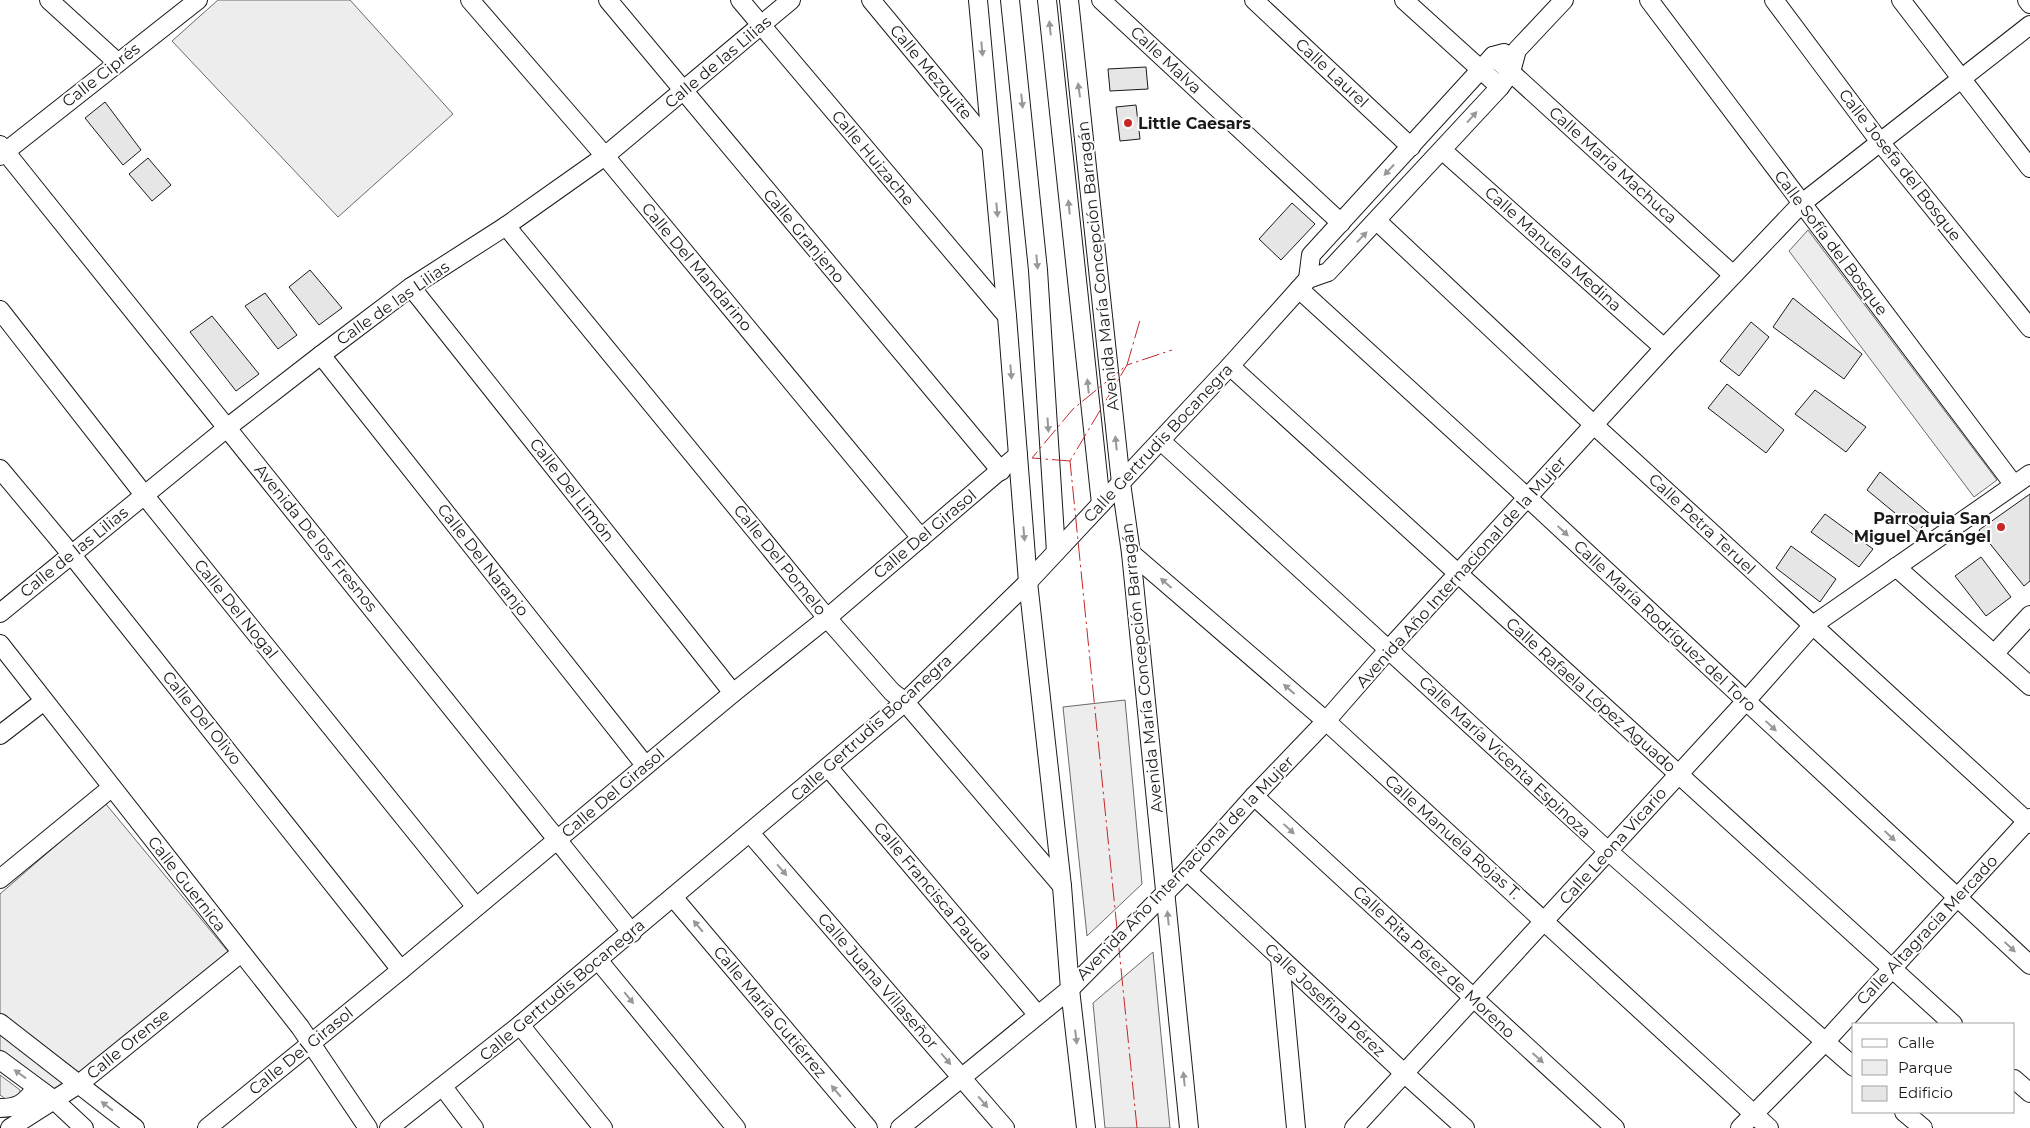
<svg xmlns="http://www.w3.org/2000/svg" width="2030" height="1128" viewBox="0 0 2030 1128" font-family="Montserrat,sans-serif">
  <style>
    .green { fill: #ededed; stroke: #6a6a6a }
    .building { fill: #e6e6e6; stroke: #1a1a1a }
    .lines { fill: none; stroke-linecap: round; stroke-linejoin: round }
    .minor-casing { stroke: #1a1a1a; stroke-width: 20 }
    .minor { stroke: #fff; stroke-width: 18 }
    .power { stroke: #c62828; stroke-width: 1; stroke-dasharray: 18 4 2.5 4; stroke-linecap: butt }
    .oneway { fill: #989898 }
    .poi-dot { fill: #c62828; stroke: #fff; stroke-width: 2 }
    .labels { text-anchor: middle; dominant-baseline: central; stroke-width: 4; stroke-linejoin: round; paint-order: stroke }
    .street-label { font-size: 16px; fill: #1a1a1a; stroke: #fff }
    .poi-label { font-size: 16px; font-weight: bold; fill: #1a1a1a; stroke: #fff; text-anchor: start }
  </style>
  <rect width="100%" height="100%" fill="#fff"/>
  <g class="green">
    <path d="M218,0H350L453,114L338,217L172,41Z"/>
    <path d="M1808,230L1997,480L1974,497L1789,251Z"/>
    <path d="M1125,700L1142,884L1087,936L1063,707Z"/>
    <path d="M105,803L230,954L79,1080L0,1018V894Z"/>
    <path d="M1153,952L1170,1128H1105L1093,1003Z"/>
    <path d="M0,1034L64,1082L55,1089L0,1052Z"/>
    <path d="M0,1075L20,1090V1100H7L0,1095Z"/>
  </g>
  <g class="building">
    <path d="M1146,67L1148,89L1110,91L1108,69Z"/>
    <path d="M105,102L141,150L123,165L85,118Z"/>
    <path d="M1136,105L1140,139L1120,141L1116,107Z"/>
    <path d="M148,158L171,185L152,201L129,174Z"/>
    <path d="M1292,203L1315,224L1281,260L1259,239Z"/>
    <path d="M310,270L342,308L319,325L289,287Z"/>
    <path d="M265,293L297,335L278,349L245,306Z"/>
    <path d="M1793,298L1862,354L1844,379L1773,327Z"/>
    <path d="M212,316L259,374L236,391L190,332Z"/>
    <path d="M1751,322L1769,337L1739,376L1720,361Z"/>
    <path d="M1727,384L1784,430L1766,453L1708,408Z"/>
    <path d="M1815,390L1866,427L1846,452L1795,414Z"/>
    <path d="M1880,472L1931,515L1918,532L1867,490Z"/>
    <path d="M2030,494V581L2024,586L1979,530Z"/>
    <path d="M1825,514L1873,549L1859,567L1811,532Z"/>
    <path d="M1791,546L1836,579L1820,602L1776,568Z"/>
    <path d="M1981,557L2011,597L1986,616L1955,576Z"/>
  </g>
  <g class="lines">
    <g class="minor-casing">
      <g id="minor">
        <path d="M49,0L117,62"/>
        <path d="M470,0L605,156L921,538"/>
        <path d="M608,0L1001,471"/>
        <path d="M740,0L1007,316"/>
        <path d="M871,0L991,145"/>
        <path d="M978,0L1007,316L1028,582L1062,886L1070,989L1086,1128"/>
        <path d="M1010,0L1038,270L1056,552"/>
        <path d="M1047,0L1101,504"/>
        <path d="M1069,0L1121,483L1131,553L1189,1128"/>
        <path d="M1101,0L1341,223"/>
        <path d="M1254,0L1411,147"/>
        <path d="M1404,0L1500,87"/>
        <path d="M1649,0L2014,485"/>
        <path d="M1774,0L1880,142L2030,328"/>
        <path d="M1901,0L2030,168"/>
        <path d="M2027,0L2030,4"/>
        <path d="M1493,56L1732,274"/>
        <path d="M0,145L632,933"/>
        <path d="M1442,150L1664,348"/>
        <path d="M0,156L198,0"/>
        <path d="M1377,221L1594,425L2030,824"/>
        <path d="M506,226L827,618L892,692L905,702L1062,886"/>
        <path d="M1308,279L1311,255L1493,56L1504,53"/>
        <path d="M411,287L733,693"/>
        <path d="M1299,289L1528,498L2030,965"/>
        <path d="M0,310L145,496L476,907"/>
        <path d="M321,355L645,765"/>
        <path d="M1230,366L1953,1024"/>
        <path d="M1161,441L1608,851L1854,1067"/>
        <path d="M0,469L71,554L401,970"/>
        <path d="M1131,553L1326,721L1769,1128"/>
        <path d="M1896,567L2030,686"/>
        <path d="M0,613L228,427L321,355L411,287L506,226L605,156L791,0"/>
        <path d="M0,644L300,1027L368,1128"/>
        <path d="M1994,654L2030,615"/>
        <path d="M0,735L44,701"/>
        <path d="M828,767L1037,1014"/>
        <path d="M1254,796L1615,1128"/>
        <path d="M750,833L1005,1128"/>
        <path d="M1187,871L1405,1074L1465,1128"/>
        <path d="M0,879L111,788"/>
        <path d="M673,897L868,1128"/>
        <path d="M1280,959L1296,1128"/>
        <path d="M598,960L736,1128"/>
        <path d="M0,1023L135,1128"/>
        <path d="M520,1025L603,1128"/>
        <path d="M0,1060L54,1100L84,1128"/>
        <path d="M2014,1079L2030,1093"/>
        <path d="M443,1087L474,1128"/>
        <path d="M0,1108C21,1108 24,1102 37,1088"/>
        <path d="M1904,1112L1923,1128"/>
        <path d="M10,1128L79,1084L241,953"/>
        <path d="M207,1128L401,970L733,693L827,618L1018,455"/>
        <path d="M389,1128L520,1025L905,702L1028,582L1230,366L1308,279L1328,272L1500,87L1511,72L1517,50L1564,0"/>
        <path d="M900,1128L1070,989L1187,871L1254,796L1326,721L1388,650L1664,348L1801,204L2030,25"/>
        <path d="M1354,1128L1745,702L1813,625L2030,474"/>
        <path d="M1740,1128L1825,1042L2030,818"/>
      </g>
    </g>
    <use href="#minor" class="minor"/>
    <g class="power">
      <path d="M1070,461L1032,458L1073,409L1127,365L1140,320"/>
      <path d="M1137,1128L1070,461L1127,365L1172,350"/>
    </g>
  </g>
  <defs><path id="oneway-solid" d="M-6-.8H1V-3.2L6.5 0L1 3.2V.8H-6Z" transform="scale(1.25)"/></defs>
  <g class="oneway">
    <use href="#oneway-solid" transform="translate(1050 28) rotate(-96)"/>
    <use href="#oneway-solid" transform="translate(982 49) rotate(85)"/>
    <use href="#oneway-solid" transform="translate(1079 90) rotate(-98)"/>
    <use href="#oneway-solid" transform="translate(1022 101) rotate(84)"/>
    <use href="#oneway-solid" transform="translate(1472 117) rotate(-48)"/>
    <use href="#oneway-solid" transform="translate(1389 170) rotate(133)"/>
    <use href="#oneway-solid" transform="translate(1069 207) rotate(-96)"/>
    <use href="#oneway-solid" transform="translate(997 210) rotate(85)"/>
    <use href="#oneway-solid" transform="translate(1362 237) rotate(-46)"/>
    <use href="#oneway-solid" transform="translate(1037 262) rotate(85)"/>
    <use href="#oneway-solid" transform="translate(1011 372) rotate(85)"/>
    <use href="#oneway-solid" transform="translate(1088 386) rotate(-96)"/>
    <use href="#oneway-solid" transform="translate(1048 425) rotate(86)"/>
    <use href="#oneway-solid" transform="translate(1116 443) rotate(-96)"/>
    <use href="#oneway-solid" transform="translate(1563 531) rotate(43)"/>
    <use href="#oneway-solid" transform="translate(1024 534) rotate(85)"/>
    <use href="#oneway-solid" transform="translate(1166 583) rotate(-139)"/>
    <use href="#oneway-solid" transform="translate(1289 689) rotate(-139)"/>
    <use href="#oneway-solid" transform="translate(1771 726) rotate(43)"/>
    <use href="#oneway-solid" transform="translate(1289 829) rotate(43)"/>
    <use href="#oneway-solid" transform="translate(1890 836) rotate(43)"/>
    <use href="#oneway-solid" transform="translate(782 870) rotate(49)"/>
    <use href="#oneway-solid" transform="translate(1168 918) rotate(-96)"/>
    <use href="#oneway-solid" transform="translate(698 926) rotate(-130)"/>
    <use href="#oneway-solid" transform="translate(2010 947) rotate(43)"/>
    <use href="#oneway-solid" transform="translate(629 998) rotate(51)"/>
    <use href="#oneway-solid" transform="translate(1076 1037) rotate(83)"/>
    <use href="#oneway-solid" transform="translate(1538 1058) rotate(42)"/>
    <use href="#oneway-solid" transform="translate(946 1059) rotate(49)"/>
    <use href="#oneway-solid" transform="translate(20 1074) rotate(-144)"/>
    <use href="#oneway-solid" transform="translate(1184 1079) rotate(-96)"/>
    <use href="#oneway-solid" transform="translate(836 1091) rotate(-130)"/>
    <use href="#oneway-solid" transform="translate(983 1102) rotate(49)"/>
    <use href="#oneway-solid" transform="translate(107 1106) rotate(-142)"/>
  </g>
  <g class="poi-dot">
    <circle cx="1128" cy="123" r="5"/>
    <circle cx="2001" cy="527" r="5"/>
  </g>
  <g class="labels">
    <g class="street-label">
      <text transform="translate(1166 60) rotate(43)">Calle Malva</text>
      <text transform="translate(718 62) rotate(-40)">Calle de las Lilias</text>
      <text transform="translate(931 72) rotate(50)">Calle Mezquite</text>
      <text transform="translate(1332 73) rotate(43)">Calle Laurel</text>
      <text transform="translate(101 75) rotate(-38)">Calle Ciprés</text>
      <text transform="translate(873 158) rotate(50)">Calle Huizache</text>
      <text transform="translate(1613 165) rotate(42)">Calle María Machuca</text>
      <text transform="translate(1900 165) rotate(52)">Calle Josefa del Bosque</text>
      <text transform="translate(804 236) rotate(50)">Calle Granjeno</text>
      <text transform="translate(1831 243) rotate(53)">Calle Sofía del Bosque</text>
      <text transform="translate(1553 249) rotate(42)">Calle Manuela Medina</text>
      <text transform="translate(1098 266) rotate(-96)">Avenida María Concepción Barragán</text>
      <text transform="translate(697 267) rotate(50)">Calle Del Mandarino</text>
      <text transform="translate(393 303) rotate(-35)">Calle de las Lilias</text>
      <text transform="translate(1158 443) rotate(-47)">Calle Gertrudis Bocanegra</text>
      <text transform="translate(572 490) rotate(52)">Calle Del Limón</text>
      <text transform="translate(1702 524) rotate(43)">Calle Petra Teruel</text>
      <text transform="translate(925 534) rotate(-40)">Calle Del Girasol</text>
      <text transform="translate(316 538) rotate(51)">Avenida De los Fresnos</text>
      <text transform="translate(74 552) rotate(-39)">Calle de las Lilias</text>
      <text transform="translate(483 560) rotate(52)">Calle Del Naranjo</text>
      <text transform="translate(780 560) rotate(51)">Calle Del Pomelo</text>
      <text transform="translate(1461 572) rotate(-48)">Avenida Año Internacional de la Mujer</text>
      <text transform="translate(236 609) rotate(51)">Calle Del Nogal</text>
      <text transform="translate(1665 626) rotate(43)">Calle María Rodríguez del Toro</text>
      <text transform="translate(1142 668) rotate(-96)">Avenida María Concepción Barragán</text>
      <text transform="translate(1591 695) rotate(42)">Calle Rafaela López Aguado</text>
      <text transform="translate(202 718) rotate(51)">Calle Del Olivo</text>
      <text transform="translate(871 728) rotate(-42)">Calle Gertrudis Bocanegra</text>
      <text transform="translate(1505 757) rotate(43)">Calle María Vicenta Espinoza</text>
      <text transform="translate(613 793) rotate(-40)">Calle Del Girasol</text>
      <text transform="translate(1453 837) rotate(42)">Calle Manuela Rojas T.</text>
      <text transform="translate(1613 846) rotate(-48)">Calle Leona Vicario</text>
      <text transform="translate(1185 868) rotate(-46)">Avenida Año Internacional de la Mujer</text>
      <text transform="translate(187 884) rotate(52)">Calle Guernica</text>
      <text transform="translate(933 891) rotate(50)">Calle Francisca Pauda</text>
      <text transform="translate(1927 930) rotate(-47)">Calle Altagracia Mercado</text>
      <text transform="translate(1434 962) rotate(43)">Calle Rita Pérez de Moreno</text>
      <text transform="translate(878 981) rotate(49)">Calle Juana Villaseñor</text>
      <text transform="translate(562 990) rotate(-40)">Calle Gertrudis Bocanegra</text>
      <text transform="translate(1325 1000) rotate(43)">Calle Josefina Pérez</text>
      <text transform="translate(770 1012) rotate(50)">Calle María Gutiérrez</text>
      <text transform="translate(128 1044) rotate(-39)">Calle Orense</text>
      <text transform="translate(301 1051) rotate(-39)">Calle Del Girasol</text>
    </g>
    <g class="poi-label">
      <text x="1138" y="123">Little Caesars</text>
      <text x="1991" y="518" text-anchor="end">Parroquia San<tspan x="1991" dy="18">Miguel Arcángel</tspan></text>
    </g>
  </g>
  <rect x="1852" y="1023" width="162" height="90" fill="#ffffff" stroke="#a3a3a3"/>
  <rect x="1862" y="1039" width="25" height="8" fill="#ffffff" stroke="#a3a3a3"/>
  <text x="1898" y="1048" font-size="15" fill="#1a1a1a">Calle</text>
  <rect x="1862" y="1060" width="25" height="15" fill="#ededed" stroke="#a3a3a3"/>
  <text x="1898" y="1073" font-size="15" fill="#1a1a1a">Parque</text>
  <rect x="1862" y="1086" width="25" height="15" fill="#e6e6e6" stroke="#a3a3a3"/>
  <text x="1898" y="1098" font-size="15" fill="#1a1a1a">Edificio</text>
</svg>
